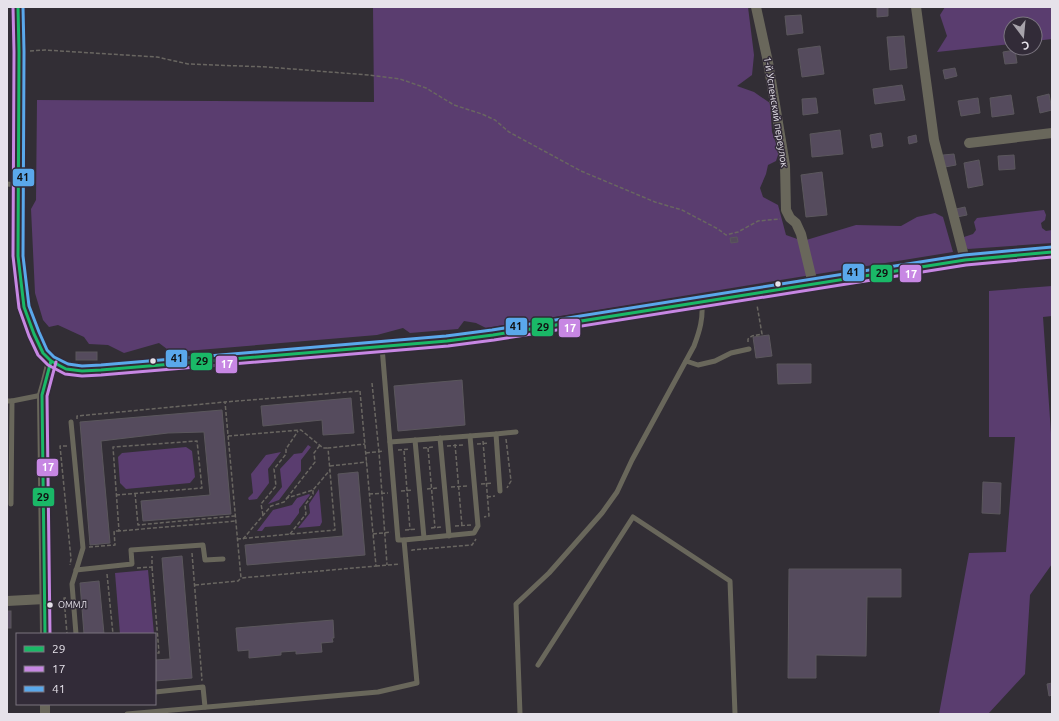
<svg xmlns="http://www.w3.org/2000/svg" width="1059" height="721" viewBox="0 0 1059 721" font-family="Ubuntu,sans-serif">
  <style>
    .green { fill: #5a3d6f }
    .building { fill: #554b5d; stroke: #5b575d }
    .lines { fill: none; stroke-linecap: round; stroke-linejoin: round }
    .path { stroke: #696661; stroke-width: 1.5; stroke-dasharray: 4 2; stroke-linecap: butt }
    .lane { stroke: #69675b; stroke-width: 5 }
    .street { stroke: #69675b; stroke-width: 10 }
    .secondary { stroke: #6c695e; stroke-width: 14 }
    .bus-1-casing { stroke: #322b38; stroke-width: 6 }
    .bus-2-casing { stroke: #322b38; stroke-width: 6 }
    .bus-3-casing { stroke: #322b38; stroke-width: 6 }
    .bus-1 { stroke: #1ab867; stroke-width: 3 }
    .bus-2 { stroke: #c787e3; stroke-width: 3 }
    .bus-3 { stroke: #5aa8eb; stroke-width: 3 }
    .bus-dot { fill: #e6e2ea; stroke: #322b38; stroke-width: 1.5 }
    .labels { text-anchor: middle; dominant-baseline: central; stroke-width: 3; stroke-linejoin: round; paint-order: stroke }
    .bus-label { font-size: 9px; fill: #e6e2ea; stroke: #322b38; text-anchor: start }
    .street-label { font-size: 10px; fill: #e6e2ea; stroke: #322b38 }
    .line-badge { stroke: #322b38; stroke-width: 1.5 }
    .badge-label { font-size: 11px; text-anchor: middle; font-weight: bold; fill: #fff }
    .pale-badge-label { font-size: 11px; text-anchor: middle; font-weight: bold; fill: #111 }
  </style>
  <rect width="100%" height="100%" fill="#322e35"/>
  <g class="green">
    <path d="M373,7H748L754,55L752,75L737,86L754,92L770,103L772,132L779,152L776,161L768,165L766,174L760,188L763,197L778,205L786,235L803,241L856,225L901,226L917,217L935,213L943,217L953,252L486,328L476,323L464,321L458,329L410,333L403,328L377,335L186,351L167,349L159,343L124,353L108,345L89,344L84,337L58,325L49,327L43,320L35,293L31,209L36,200L37,100L374,102Z"/>
    <path d="M945,7H1052V39L1035,41V24H1011V44L937,52L947,36L940,15Z"/>
    <path d="M1044,210L1046,215L1045,220L1041,223L1042,228L1046,231L1052,230V243L968,249L965,247L964,237L973,234L976,230L974,222L977,218Z"/>
    <path d="M1052,286V316L1043,317L1052,448V564L1030,595L1025,674L988,714H939L969,553L1006,552L1015,437H989V291Z"/>
    <path d="M308,445L311,447L301,460V471L279,500L268,504L282,487L280,469L294,454L302,453Z"/>
    <path d="M186,447L192,451L195,477L190,483L126,489L120,483L118,457L122,453Z"/>
    <path d="M281,452L268,469L269,483L257,499L249,500L248,498L253,493L251,474L266,455Z"/>
    <path d="M319,489L322,522L320,526L298,528L310,513L309,504Z"/>
    <path d="M309,494L310,495L299,509V513L290,525L265,527L262,531H257L273,510L292,505L297,498Z"/>
    <path d="M148,570L154,634H120L115,573Z"/>
  </g>
  <g class="building">
    <path d="M877,7H888V16L877,17Z"/>
    <path d="M801,15L803,33L787,35L785,16Z"/>
    <path d="M904,36L907,68L890,70L887,37Z"/>
    <path d="M820,46L824,74L802,77L798,49Z"/>
    <path d="M1015,50L1017,63L1005,64L1003,52Z"/>
    <path d="M955,68L957,76L945,79L943,70Z"/>
    <path d="M902,85L905,100L875,104L873,89Z"/>
    <path d="M1049,94L1052,110L1040,113L1037,97Z"/>
    <path d="M1011,95L1014,114L992,117L990,98Z"/>
    <path d="M816,98L818,113L803,115L802,99Z"/>
    <path d="M978,98L980,113L961,116L958,101Z"/>
    <path d="M840,130L843,154L812,157L810,134Z"/>
    <path d="M881,133L883,146L872,148L870,135Z"/>
    <path d="M916,135L917,142L909,144L908,137Z"/>
    <path d="M954,154L956,165L945,167L943,155Z"/>
    <path d="M1014,155L1015,169L999,170L998,156Z"/>
    <path d="M979,160L983,185L968,188L964,163Z"/>
    <path d="M822,172L827,215L806,217L801,175Z"/>
    <path d="M965,207L967,215L957,217L956,209Z"/>
    <path d="M737,237L738,242L731,243L730,238Z"/>
    <path d="M769,335L772,356L756,358L753,337Z"/>
    <rect x="76" y="352" width="21" height="8"/>
    <path d="M777,364H811V383L778,384Z"/>
    <path d="M462,380L465,425L398,431L394,386Z"/>
    <path d="M351,398L354,433L323,435L322,420L263,426L261,406Z"/>
    <path d="M222,410L231,514L143,521L141,501L210,495L204,432L168,433L101,441L110,543L90,545L80,422Z"/>
    <path d="M358,472L365,555L247,565L245,545L343,536L338,474Z"/>
    <path d="M983,482L1001,483L1000,514L982,513Z"/>
    <path d="M182,556L192,678L155,681V660L170,659L162,558Z"/>
    <path d="M789,569H901V597H867L866,656L816,655V678H788Z"/>
    <path d="M99,581L104,634H84L80,583Z"/>
    <rect x="7" y="611" width="4" height="17"/>
    <path d="M333,620L334,638H332L333,642L321,643L322,652L296,654V651L281,652V655L249,658V650L238,651L236,628Z"/>
    <path d="M1052,683V695L1049,696L1047,684Z"/>
  </g>
  <g class="lines">
    <g class="path">
      <path d="M30,51L45,50L157,57L188,64L267,67L368,75L400,79L426,88L454,105L482,114L495,120L509,132L581,171L655,202L682,210L718,229L726,235L738,232L758,221L780,219"/>
      <path d="M748,342V339L752,336L762,334L757,305"/>
      <path d="M372,383L379,452L387,565"/>
      <path d="M360,391L376,566L241,578L225,402Z"/>
      <path d="M77,419V416L225,402"/>
      <path d="M228,436L301,430L323,448H328"/>
      <path d="M506,439L511,481L507,488"/>
      <path d="M483,441L489,516L484,517"/>
      <path d="M455,444L462,526"/>
      <path d="M477,444L489,443"/>
      <path d="M67,446H60L71,559L70,565"/>
      <path d="M447,446L463,445"/>
      <path d="M423,448L434,447"/>
      <path d="M428,448L435,528"/>
      <path d="M398,450L410,449"/>
      <path d="M404,451L410,530"/>
      <path d="M366,453L384,451"/>
      <path d="M330,466L367,462"/>
      <path d="M481,484L493,483"/>
      <path d="M451,487L467,486"/>
      <path d="M427,489L437,488"/>
      <path d="M401,491L413,490"/>
      <path d="M135,493L138,525L235,516"/>
      <path d="M369,494L388,493"/>
      <path d="M116,495L202,488L197,441L113,447C115,475 117,503 119,531L236,521"/>
      <path d="M487,497L495,496"/>
      <path d="M287,498L315,462L314,453L320,445"/>
      <path d="M263,515L261,504L276,486L274,469L286,454V449L298,431"/>
      <path d="M455,526L471,525"/>
      <path d="M431,528L441,527"/>
      <path d="M405,530L417,529"/>
      <path d="M290,534L306,514L305,505L313,494V490"/>
      <path d="M373,534L391,532"/>
      <path d="M237,539L335,530L328,448L365,444"/>
      <path d="M243,539L271,506L284,502L287,498L313,490L330,470"/>
      <path d="M89,547L115,545L114,531H119"/>
      <path d="M412,551V550L472,545L476,539"/>
      <path d="M192,553L202,680H201"/>
      <path d="M376,566L400,564"/>
      <path d="M152,567L159,653H155"/>
      <path d="M137,568L152,567V556"/>
      <path d="M107,574L113,634"/>
      <path d="M195,585L238,581L241,578"/>
      <path d="M66,598H64L67,634"/>
    </g>
    <g class="lane">
      <path d="M7,184L18,185"/>
      <path d="M686,361L698,365L715,361L731,353L749,349"/>
      <path d="M7,401H12L11,504"/>
      <path d="M12,401L42,395"/>
      <path d="M71,422L83,548L72,584L76,634"/>
      <path d="M496,434L516,432"/>
      <path d="M440,438L449,536"/>
      <path d="M415,440L424,538"/>
      <path d="M390,442L496,434L500,491"/>
      <path d="M404,540L474,533L478,526L470,436"/>
      <path d="M76,570L132,564L131,550L203,545L205,560L223,559"/>
      <path d="M538,665L633,517L730,581L735,714"/>
      <path d="M155,692L203,687L205,707"/>
      <path d="M127,714L378,692L417,683L404,540H398L382,347"/>
      <path d="M520,714L516,604L549,573L602,513L617,492L632,460L694,346C700,330 703,319 702,303"/>
    </g>
    <g class="street">
      <path d="M756,7L768,62L785,165L786,210L790,218L796,223L801,234L813,284"/>
      <path d="M916,7L934,140L965,260"/>
      <path d="M969,143L1052,133"/>
      <path d="M7,601L45,599"/>
      <path d="M45,634L42,395L46,381L51,361"/>
      <path d="M45,714V704"/>
    </g>
    <path class="secondary" d="M18,7L19,52L18,256L24,307L34,334L43,353L51,361L66,369L82,371L101,370L447,341L493,335L965,260L1052,252"/>
    <g class="bus-1-casing">
      <g id="bus-1">
        <path d="M18,7L19,52L18,256L24,307L34,334L43,353L51,361L66,369L82,371L101,370L447,341L493,335L965,260L1052,252"/>
        <path d="M45,634L42,395L51,361"/>
      </g>
    </g>
    <g class="bus-2-casing">
      <g id="bus-2">
        <path d="M13,7L14,52L13,256L19,308L29,336L38,355L48,365L65,374L82,376L101,375L448,346L494,340L966,265L1052,257"/>
        <path d="M50,634L47,396L56,362"/>
      </g>
    </g>
    <g class="bus-3-casing">
      <path id="bus-3" d="M23,7L24,52L23,256L29,306L39,332L47,350L54,357L68,364L82,366L101,365L446,336L492,330L964,255L1052,247"/>
    </g>
    <use href="#bus-1" class="bus-1"/>
    <use href="#bus-2" class="bus-2"/>
    <use href="#bus-3" class="bus-3"/>
  </g>
  <g class="bus-dot">
    <circle cx="778" cy="284" r="3.5"/>
    <circle cx="153" cy="361" r="3.5"/>
    <circle cx="50" cy="605" r="3.5"/>
  </g>
  <g class="labels">
    <g class="bus-label">
      <text x="58" y="605">ОММЛ</text>
    </g>
    <g class="street-label">
      <text transform="translate(776 112) rotate(81)">1-й Успенский переулок</text>
    </g>
  </g>
  <g class="line-badge">
    <rect x="12" y="168" width="23" height="19" rx="4" fill="#5aa8eb"/>
    <rect x="842" y="263" width="23" height="19" rx="4" fill="#5aa8eb"/>
    <rect x="870" y="264" width="23" height="19" rx="4" fill="#1ab867"/>
    <rect x="899" y="264" width="23" height="19" rx="4" fill="#c787e3"/>
    <rect x="505" y="317" width="23" height="19" rx="4" fill="#5aa8eb"/>
    <rect x="531" y="317" width="23" height="20" rx="4" fill="#1ab867"/>
    <rect x="558" y="318" width="23" height="20" rx="4" fill="#c787e3"/>
    <rect x="165" y="349" width="23" height="19" rx="4" fill="#5aa8eb"/>
    <rect x="190" y="352" width="23" height="19" rx="4" fill="#1ab867"/>
    <rect x="215" y="355" width="23" height="19" rx="4" fill="#c787e3"/>
    <rect x="36" y="458" width="23" height="19" rx="4" fill="#c787e3"/>
    <rect x="32" y="487" width="23" height="20" rx="4" fill="#1ab867"/>
  </g>
  <g class="badge-label">
    <text x="911" y="278">17</text>
    <text x="570" y="332">17</text>
    <text x="227" y="368">17</text>
    <text x="48" y="471">17</text>
  </g>
  <g class="pale-badge-label">
    <text x="23" y="181">41</text>
    <text x="853" y="276">41</text>
    <text x="882" y="277">29</text>
    <text x="516" y="330">41</text>
    <text x="543" y="331">29</text>
    <text x="177" y="362">41</text>
    <text x="202" y="365">29</text>
    <text x="43" y="501">29</text>
  </g>
  <rect width="1059" height="721" fill="none" stroke="#e6e2ea" stroke-width="16"/>
  <rect x="16" y="633" width="140" height="72" fill="#322b38" stroke="#7a747f"/>
  <rect x="24" y="646" width="20" height="6" fill="#1ab867" stroke="#7a747f"/>
  <text x="52" y="653" font-size="12" fill="#e6e2ea">29</text>
  <rect x="24" y="666" width="20" height="6" fill="#c787e3" stroke="#7a747f"/>
  <text x="52" y="673" font-size="12" fill="#e6e2ea">17</text>
  <rect x="24" y="686" width="20" height="6" fill="#5aa8eb" stroke="#7a747f"/>
  <text x="52" y="693" font-size="12" fill="#e6e2ea">41</text>
  <g transform="translate(1023 36) rotate(164)"><circle r="19" fill="#322b38" stroke="#7a747f"/>
  <path d="M0-3L7 15L0 10L-7 15Z" fill="#a7a3ab"/>
  <text y="-6" font-size="11" font-weight="bold" text-anchor="middle" fill="#e6e2ea">С</text>
  </g>
</svg>
